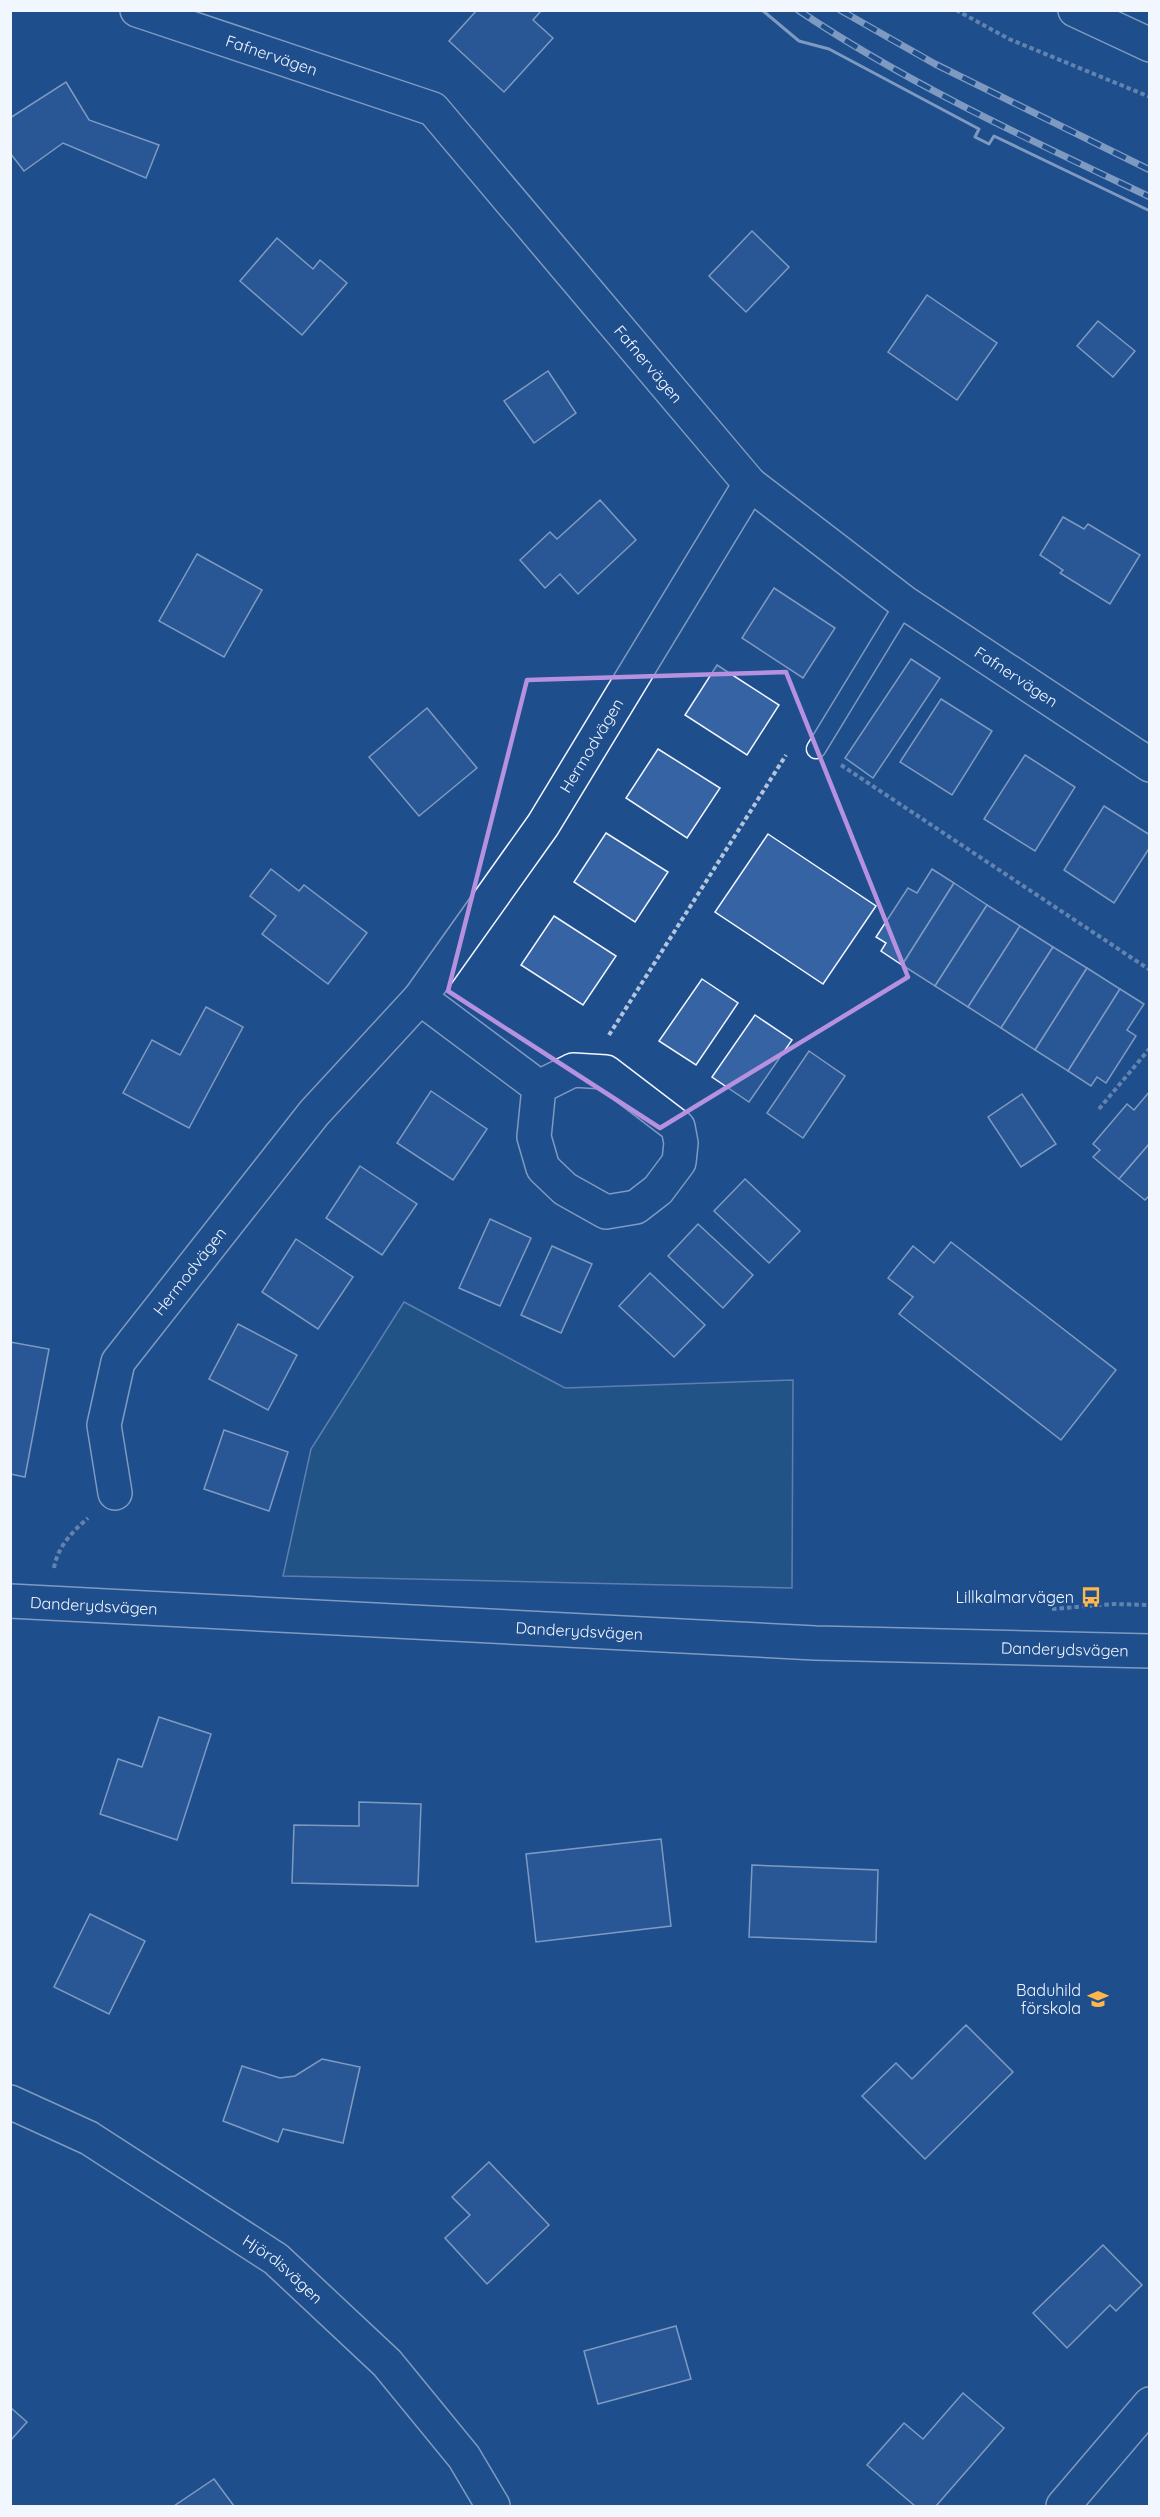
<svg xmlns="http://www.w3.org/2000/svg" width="1160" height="2517" viewBox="0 0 1160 2517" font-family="Quicksand,sans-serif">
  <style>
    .green { fill: #245a82; stroke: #a8bbd7; stroke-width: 1.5 }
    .building { fill: #3563a3; stroke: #f2f6ff; stroke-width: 1.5 }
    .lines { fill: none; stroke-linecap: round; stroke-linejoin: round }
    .service-casing { stroke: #f2f6ff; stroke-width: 21 }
    .minor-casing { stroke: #f2f6ff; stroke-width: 36 }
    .tertiary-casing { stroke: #f2f6ff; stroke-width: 36 }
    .path { stroke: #b3c4dc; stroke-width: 4; stroke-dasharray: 4.5 3; stroke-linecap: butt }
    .service { stroke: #1f4e8c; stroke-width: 18 }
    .minor { stroke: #1f4e8c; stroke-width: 33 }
    .tertiary { stroke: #1f4e8c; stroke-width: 33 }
    .rail-casing { stroke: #f2f6ff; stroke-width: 7 }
    .rail { stroke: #1f4e8c; stroke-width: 4.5; stroke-dasharray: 14; stroke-linecap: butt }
    .wall { stroke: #f2f6ff; stroke-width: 3 }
    .marked { fill: none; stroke: #b691df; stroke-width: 4.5; stroke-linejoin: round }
    .labels { text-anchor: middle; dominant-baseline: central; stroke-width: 4.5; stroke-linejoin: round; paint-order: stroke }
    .street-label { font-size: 16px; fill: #f2f6ff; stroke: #1f4e8c }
    .poi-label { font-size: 16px; fill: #f2f6ff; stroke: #1f4e8c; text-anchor: end }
  </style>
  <rect width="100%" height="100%" fill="#1f4e8c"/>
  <path class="green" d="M404,1302L565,1388L793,1380L792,1588L283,1576L311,1449Z"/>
  <g class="building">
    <path d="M477,10H542L533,20L553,38L504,92L449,41Z"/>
    <path d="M66,82L89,120L159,145L146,178L63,143L24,171L10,153V118Z"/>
    <path d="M752,231L789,267L746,312L709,276Z"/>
    <path d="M277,238L313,269L320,260L347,283L302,335L240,281Z"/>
    <path d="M927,295L997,343L957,400L888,352Z"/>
    <path d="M1098,321L1135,351L1113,377L1077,346Z"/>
    <path d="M548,371L576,413L534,443L504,401Z"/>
    <path d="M600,500L636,540L578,594L560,574L545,588L520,560L550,532L557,539Z"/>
    <path d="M1063,517L1084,529L1088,524L1140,555L1110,604L1060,573L1063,570L1040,555Z"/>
    <path d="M197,554L262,590L224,657L159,621Z"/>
    <path d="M774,588L835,628L803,678L742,638Z"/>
    <path d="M911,659L940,678L873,778L845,758Z"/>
    <path d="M717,665L779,705L747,755L685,715Z"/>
    <path d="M941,699L992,731L952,795L900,762Z"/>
    <path d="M427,708L477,768L419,816L369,757Z"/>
    <path d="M658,749L720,788L687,838L626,798Z"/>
    <path d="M1025,755L1075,787L1035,851L984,819Z"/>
    <path d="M1104,806L1150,835V847L1114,903L1064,870Z"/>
    <path d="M606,833L668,872L635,922L574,882Z"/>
    <path d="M768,834L876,906L823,984L715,912Z"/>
    <path d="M271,869L299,891L304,885L367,933L328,984L262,934L276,916L250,896Z"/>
    <path d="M932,869L954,883L902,965L881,951L886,943L876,937L908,888L917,893Z"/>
    <path d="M954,883L987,905L935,986L902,965Z"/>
    <path d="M987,905L1020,926L968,1007L935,986Z"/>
    <path d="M554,916L616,956L583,1005L521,965Z"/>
    <path d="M1020,926L1053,947L1001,1028L968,1007Z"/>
    <path d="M1053,947L1087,968L1035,1050L1001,1028Z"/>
    <path d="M1087,968L1120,989L1068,1071L1035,1050Z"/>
    <path d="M702,979L738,1003L696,1065L659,1041Z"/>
    <path d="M1120,989L1144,1004L1127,1030L1136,1036L1106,1083L1097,1077L1091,1086L1068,1071Z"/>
    <path d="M206,1007L243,1027L189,1128L123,1093L152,1040L180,1055Z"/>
    <path d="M755,1015L792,1040L749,1102L712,1077Z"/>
    <path d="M809,1051L845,1076L803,1138L767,1113Z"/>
    <path d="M431,1091L487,1129L453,1180L397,1143Z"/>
    <path d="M1150,1091V1143L1119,1179L1093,1157L1100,1150L1093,1144L1127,1104L1134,1110Z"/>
    <path d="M1022,1094L1056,1144L1021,1167L988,1117Z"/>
    <path d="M1150,1143V1195L1145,1200L1119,1179Z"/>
    <path d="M360,1166L417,1204L382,1255L326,1218Z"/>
    <path d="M745,1179L800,1231L769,1263L714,1211Z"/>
    <path d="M490,1219L531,1238L500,1306L459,1288Z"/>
    <path d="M698,1224L753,1275L723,1308L668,1256Z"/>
    <path d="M296,1239L353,1277L318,1329L262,1292Z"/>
    <path d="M951,1242L1116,1370L1061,1440L899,1314L913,1297L888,1278L913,1246L934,1263Z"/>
    <path d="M552,1246L592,1264L561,1333L521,1315Z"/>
    <path d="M650,1273L705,1325L674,1357L619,1306Z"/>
    <path d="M238,1324L297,1355L268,1410L209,1379Z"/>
    <path d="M10,1342L49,1349L25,1477L10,1474Z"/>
    <path d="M224,1430L288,1452L269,1511L204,1489Z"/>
    <path d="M159,1717L211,1734L177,1840L100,1814L118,1759L142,1767Z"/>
    <path d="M359,1802L421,1804L418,1886L292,1883L294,1825L359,1826Z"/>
    <path d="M661,1839L671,1926L536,1942L526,1854Z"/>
    <path d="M752,1865L878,1870L876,1942L749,1937Z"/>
    <path d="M90,1914L145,1941L109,2014L54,1987Z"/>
    <path d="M966,2025L1013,2072L925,2159L862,2096L896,2063L912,2079Z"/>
    <path d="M322,2059L360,2067L343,2143L283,2129L278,2142L223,2121L242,2066L280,2078L295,2076Z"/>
    <path d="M489,2162L549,2225L487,2284L445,2238L470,2215L452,2197Z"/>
    <path d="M1103,2245L1142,2285L1116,2311L1110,2305L1067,2348L1033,2313Z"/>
    <path d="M676,2326L691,2379L598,2404L584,2351Z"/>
    <path d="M963,2393L1004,2428L936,2506H915L867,2465L904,2423L923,2439Z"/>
    <path d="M10,2407L27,2422L10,2441Z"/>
    <path d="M214,2479L234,2506H174Z"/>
  </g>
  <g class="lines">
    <g class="service-casing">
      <path id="service" d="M816,749L905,603"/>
    </g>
    <g class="minor-casing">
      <g id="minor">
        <path id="s1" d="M137,10L433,109L750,484L905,603L1150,765"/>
        <path d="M420,998L539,1087L534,1137L543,1168L565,1189L606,1212L636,1207L658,1190L679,1162L681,1143L678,1127L606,1072L573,1070L539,1087"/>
        <path id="s2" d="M115,1493L104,1425L118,1362L314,1113L420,998L543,825L750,484"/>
        <path id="s3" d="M10,2102L89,2138L276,2259L387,2363L464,2457L493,2506"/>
        <path d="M1063,2506L1150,2404"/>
      </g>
    </g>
    <g class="tertiary-casing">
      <g id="tertiary">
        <path d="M1075,10L1150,45"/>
        <path id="s4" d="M10,1601L815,1643L1150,1651"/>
      </g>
    </g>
    <g class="path">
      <path d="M956,10L1009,39L1150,97"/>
      <path d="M841,765L1150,970"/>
      <path d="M609,1035L786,755"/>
      <path d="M1099,1109L1150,1048"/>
      <path d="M54,1568C58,1546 72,1532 88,1518"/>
      <path d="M1052,1609L1114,1604L1150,1605"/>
    </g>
    <use href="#service" class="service"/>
    <use href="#minor" class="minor"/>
    <use href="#tertiary" class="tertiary"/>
    <g class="rail-casing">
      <g id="rail">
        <path d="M798,10C908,84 1030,140 1150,197"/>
        <path d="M840,10L935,64L1150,170"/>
      </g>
    </g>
    <use href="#rail" class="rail"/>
    <path class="wall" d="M762,10L799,41L829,49L979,129L975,137L989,144L994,136L1150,211"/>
  </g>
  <path d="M0 0H1160V2517H0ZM786,672L908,977L660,1128L448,991L527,680Z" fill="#1f4e8c" fill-opacity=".55" fill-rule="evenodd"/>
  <path class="marked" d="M786,672L908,977L660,1128L448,991L527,680Z"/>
  <defs>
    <g id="bus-bare" transform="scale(1.62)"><path d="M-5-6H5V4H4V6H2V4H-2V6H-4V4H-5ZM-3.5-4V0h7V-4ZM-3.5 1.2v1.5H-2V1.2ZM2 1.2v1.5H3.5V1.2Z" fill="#ffb74d" stroke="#1f4e8c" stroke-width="2.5" paint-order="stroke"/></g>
    <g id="school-bare" transform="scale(1.62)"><path d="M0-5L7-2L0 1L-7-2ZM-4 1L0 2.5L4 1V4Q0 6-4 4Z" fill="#ffb74d" stroke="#1f4e8c" stroke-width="2.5" paint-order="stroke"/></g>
  </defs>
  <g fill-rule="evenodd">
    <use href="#bus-bare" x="1091" y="1597"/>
    <use href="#school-bare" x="1098" y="1999"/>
  </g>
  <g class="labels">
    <g class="street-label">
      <text stroke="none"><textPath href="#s1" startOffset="142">Fafnervägen</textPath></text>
      <text stroke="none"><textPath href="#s1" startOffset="646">Fafnervägen</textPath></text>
      <text stroke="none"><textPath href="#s1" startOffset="1132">Fafnervägen</textPath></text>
      <text stroke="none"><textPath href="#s2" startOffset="912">Hermodvägen</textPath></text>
      <text stroke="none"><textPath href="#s2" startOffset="249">Hermodvägen</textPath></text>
      <text stroke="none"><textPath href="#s4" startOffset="84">Danderydsvägen</textPath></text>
      <text stroke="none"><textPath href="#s4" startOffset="570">Danderydsvägen</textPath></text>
      <text stroke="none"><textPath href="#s4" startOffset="1056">Danderydsvägen</textPath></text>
      <text stroke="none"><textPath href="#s3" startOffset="321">Hjördisvägen</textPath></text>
    </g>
    <g class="poi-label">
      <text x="1074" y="1597">Lillkalmarvägen</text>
      <text x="1081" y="1990">Baduhild<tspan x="1081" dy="18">förskola</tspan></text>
    </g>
  </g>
  <rect width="1160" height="2517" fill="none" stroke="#f2f6ff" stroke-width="24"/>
</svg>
